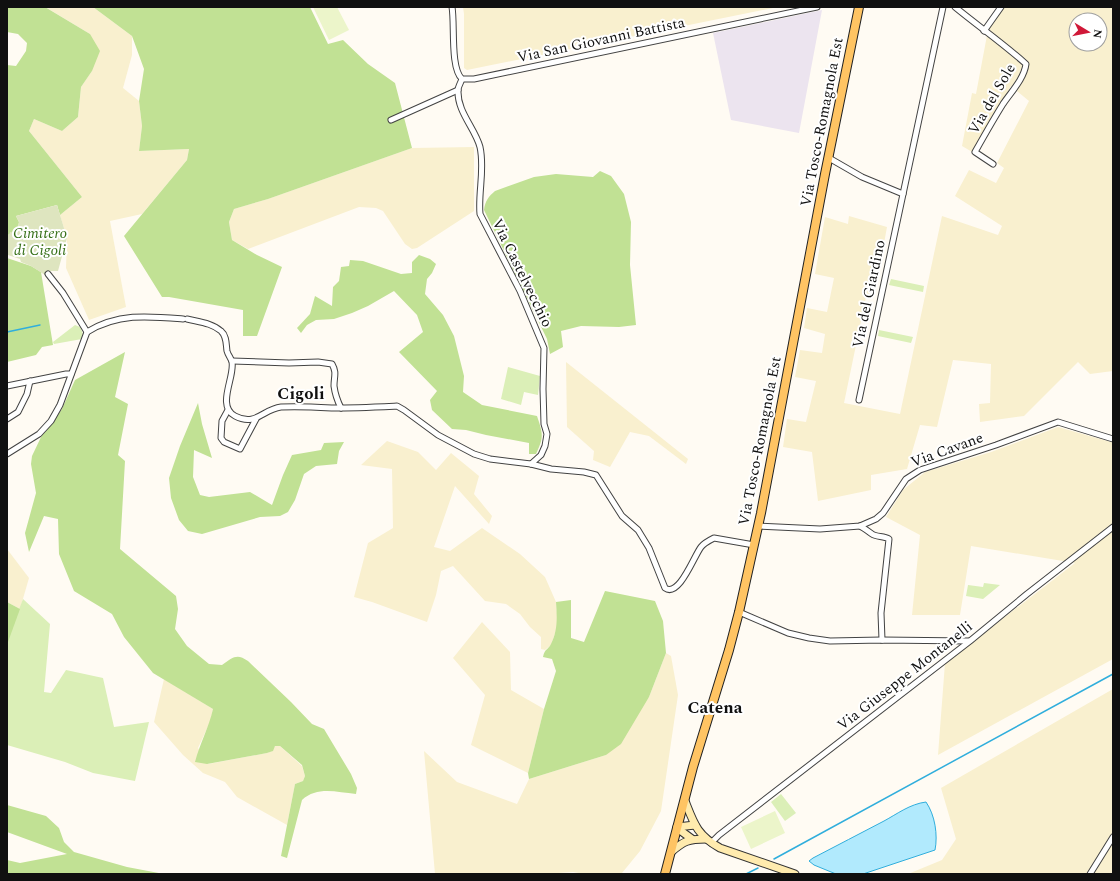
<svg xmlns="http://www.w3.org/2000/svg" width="1120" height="881" viewBox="0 0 1120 881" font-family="Spectral,serif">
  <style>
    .industrial { fill: #ece4ef }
    .farmland { fill: #f9f0cf; fill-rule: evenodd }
    .green { fill: #dbefb7 }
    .forest { fill: #c1e194 }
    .cemetery { fill: #dee5bf }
    .pitch { fill: #ecf5ca }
    .water { fill: #b1eafd; stroke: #30aedc }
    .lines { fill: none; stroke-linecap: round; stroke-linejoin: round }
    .stream { stroke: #30aedc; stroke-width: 1.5 }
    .minor-casing { stroke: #434343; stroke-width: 7 }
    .secondary-casing { stroke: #323232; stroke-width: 9 }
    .primary-casing { stroke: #212121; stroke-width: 10 }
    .minor { stroke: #fff; stroke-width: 5 }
    .secondary { stroke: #ffebae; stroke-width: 7 }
    .primary { stroke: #ffc463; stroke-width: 8 }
    .labels { text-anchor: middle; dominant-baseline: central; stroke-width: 4; stroke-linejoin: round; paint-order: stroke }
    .street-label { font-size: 15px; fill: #101010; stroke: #fff }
    .park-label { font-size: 15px; font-style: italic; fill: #367018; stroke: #fff }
    .quarter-label { font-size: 17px; font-weight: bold; fill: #101010; stroke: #fff }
  </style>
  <rect width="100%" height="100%" fill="#fffbf3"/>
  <path class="industrial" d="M822,10L799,133L731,120L713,33Z"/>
  <g class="farmland">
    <path d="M52,7H93L132,36V55L123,88L139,101L142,126L139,151L189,149L187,160L142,214L110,221L126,307L89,320L66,268L67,238L60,215L82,197L29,131L34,119L62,131L78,117L81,87L92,71L90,34L47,8Z"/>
    <path d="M463,7H778L467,70L464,68V14Z"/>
    <path d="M1004,7H1113V371L1090,374L1078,362L1024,416L980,422L979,404L990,403L991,364L953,360L937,427L920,425L907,469L871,475V490L818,501L812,452L783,447L787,419L806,422L816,381L795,377L800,350L822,353L825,334L804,328L807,308L827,312L834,278L815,274L825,217L848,224L849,216L887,227L874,298L866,297L844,403L900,414L942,216L998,235L1002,226L955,196L969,170L996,183L1004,168L997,163L1029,101L1011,86L974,153L962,146L972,93L976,94L988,30ZM1076,20H1100V44H1076Z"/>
    <path d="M474,147V211L417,248L412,249L405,244L383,211L376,208L359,207L248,249L232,240L229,222L234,209L268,199L412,148Z"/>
    <path d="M566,362L688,459L686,464L649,436L630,432L610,467L593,460L594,451L567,427Z"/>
    <path d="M1058,427L1111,442L1113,435V659L938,755L945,663L1075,563L971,546L960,615H912L920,535L886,517L903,490L925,472L991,452Z"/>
    <path d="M387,441L418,452L436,470L451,453L479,476L474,494L492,516L489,524L455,486L434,547L450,551L482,528L520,554L545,577L556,602L558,625L551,645L545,650L541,649V637L530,627L520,614L506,604L485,601L453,566L441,571L436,595L427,622L372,602L354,597L368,543L393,528L392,469L361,465Z"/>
    <path d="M7,549L29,578L20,609L7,602Z"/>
    <path d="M482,622L510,652L511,690L544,709L528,773L471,745L485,695L453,658Z"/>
    <path d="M666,653L671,656L678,695L661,811L640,851L622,873L619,874H584L573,872L544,874H435L424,751L457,782L517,804L529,779L606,755L649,697Z"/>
    <path d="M164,679L213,709L211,720L198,748L208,764L267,753L272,751L275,746H280L302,766L305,776L303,781L295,784L287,825L237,797L225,782L203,773L183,755L154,722Z"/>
    <path d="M1113,689V874H908L942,860L956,839L941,788Z"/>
  </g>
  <g class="green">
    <path d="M891,279L924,286L923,292L889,285Z"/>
    <path d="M75,325L80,327C82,331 84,335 82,339L54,344L53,342Z"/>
    <path d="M879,330L913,337L911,343L878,336Z"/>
    <path d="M508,367L540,376L538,395L524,392L521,405L501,399Z"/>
    <path d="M984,583L1000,585L983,599L966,596L968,585L983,587Z"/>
    <path d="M23,599L50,624L44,692L51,693L66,670L103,678L114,727L149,722L135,781L93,773L65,762L7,745V641Z"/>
    <path d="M781,794L796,813L785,821L771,802Z"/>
  </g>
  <g class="forest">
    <path d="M7,7H45L90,34L100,51L92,71L81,87L78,117L62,131L34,119L29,131L82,197L60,215L57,205L16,216L19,222L17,233L7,235V65L16,66L26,51L27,43L18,34L7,32Z"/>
    <path d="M93,7H310L328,44L343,40L368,64L395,83L412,148L268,199L234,209L229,222L232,240L257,255L282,267L257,336H243V310L169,297H162L124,236L187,160L189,149L139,151L142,126L139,101L144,69L132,36Z"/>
    <path d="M600,171L611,176L624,194L631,222L630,265L636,325L619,327L581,326L561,331L563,347L550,354L547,339L484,210C485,201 489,196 495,191L534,177L556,174L593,177Z"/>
    <path d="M419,255L430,259L436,264L432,273L427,279L425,294L443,315L454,336L464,376L463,392L482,405L537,416C543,434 544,437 536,454H529V443L486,435L466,430L452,429L432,410L430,400L437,391L399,352L423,332L417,315L394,291L368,306L352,313L334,319L316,320L307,325L301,333L297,328L310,314L315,296L332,306L333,287L339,281L341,267L349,266L350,260L363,261L401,274L412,273V262Z"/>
    <path d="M7,258L31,266L41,272L53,345L42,347L36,355L7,362Z"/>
    <path d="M125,352L115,397L128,404L118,455L125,461L120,549L176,596L178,609L175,629L187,646L209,664L222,665C233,657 237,653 248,661L291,702L312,724L324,729L351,774L357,788L356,794C336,792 317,786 302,800L287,858L281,856L295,784L303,781L305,776L302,765L280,746H275L273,751L267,753L207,764L195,762C200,743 209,727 213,709L153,673L124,637L112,614L74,591L59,554L58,519L44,516L29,552L25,533L36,493L31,464L32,456L42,435L47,430L62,409L75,380Z"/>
    <path d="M198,403L202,424L212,458L194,450L193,477L200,495L209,497L250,492L272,505L283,475L292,455L321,450L324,443L344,442L339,451L337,464L316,466L304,474L295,500L288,512L280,516L260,517L202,534L188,531L179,520L171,498L169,478L180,446Z"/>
    <path d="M605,591L655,601L663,621L666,653L649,697L621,744L606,755L529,779L528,773L544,709L556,671L552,659L543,657C545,648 548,650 551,644C558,630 557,617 556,602L571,600V638L584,642Z"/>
    <path d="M7,602L20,609L8,642L7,641Z"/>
    <path d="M7,805L46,816L59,828L64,842L74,852L127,867L164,874H7V860L20,863L67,854L7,832Z"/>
  </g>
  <path class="cemetery" d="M57,205L67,238L58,271H51L45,275L31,266L21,262L20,259L8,255L7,235H9L10,232L17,233L19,222L16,216Z"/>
  <g class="pitch">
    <path d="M313,7H337L349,30L329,40Z"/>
    <path d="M775,811L785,833L751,849L741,827Z"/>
  </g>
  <path class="water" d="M926,802C935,815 938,835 935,850L863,874H836L814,865L809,861L813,858C837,846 860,833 884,821C897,814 910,804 926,802Z"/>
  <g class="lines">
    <g class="stream">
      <path d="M7,332L40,325"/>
      <path d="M774,859L1113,674"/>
      <path d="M746,874L758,868"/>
    </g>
    <g class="minor-casing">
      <g id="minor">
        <path d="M452,7C455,24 450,68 462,79H474L817,7"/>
        <path d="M955,7C978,26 1004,44 1026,64C1024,79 1011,92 1003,104C993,120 984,136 975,152L993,164"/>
        <path d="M984,31L1001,7"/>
        <path d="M462,79C461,82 458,87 458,90C457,112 475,128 480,147C485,169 478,192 480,214L520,291L544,348L543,389L544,424L547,434L545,446L541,455L531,464"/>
        <path d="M391,120L458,90"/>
        <path d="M829,158L862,177L903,194"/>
        <path d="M48,274L63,293L87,332"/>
        <path d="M187,319C199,322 212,323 221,331C227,336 226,345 227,351C228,355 231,358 232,362C235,377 216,406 235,416C256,427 263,409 281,407C298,406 315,407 333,408C354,408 375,407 397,406L404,410L438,435L474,454L490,459L531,464L551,469L584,472L596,475L622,516L638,530L649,548L665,588C679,598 694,556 701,547C704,543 710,540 714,538L754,545"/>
        <path d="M232,361L289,363L318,362L332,364C337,373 334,376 334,386C335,394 337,400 341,408"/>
        <path d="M7,386L66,374H71"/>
        <path d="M859,400L943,7"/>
        <path d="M228,410L222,421L221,438L224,442L240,449L256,419"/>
        <path d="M7,419L18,412L27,394L30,381"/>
        <path d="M7,454L39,434L51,421L60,405L87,332C118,313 148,316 183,319"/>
        <path d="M758,526L820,529L860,526L876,519L883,513L906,479L920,470L996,445L1058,422L1113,439"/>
        <path d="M860,526C866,529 867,531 872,534C876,537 884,536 889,539L881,613L882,640"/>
        <path d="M739,612L788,633L809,638L830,641L882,640L969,641"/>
        <path d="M711,843L719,835L970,641L1027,594L1113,527"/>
        <path d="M1090,874L1113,837"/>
      </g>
    </g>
    <g class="secondary-casing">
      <g id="secondary">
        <path d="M685,801C694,824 697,835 720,848L795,874"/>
        <path d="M677,827L695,825"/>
        <path d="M677,828L692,839"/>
        <path d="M671,852C684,841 688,839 706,839"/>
      </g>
    </g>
    <g class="primary-casing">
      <path id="primary" d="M665,874L693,767L729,650L739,612L761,513L825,174L859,7"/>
    </g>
    <use href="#minor" class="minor"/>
    <use href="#secondary" class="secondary"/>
    <use href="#primary" class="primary"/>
  </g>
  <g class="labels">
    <g class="street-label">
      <text transform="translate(601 40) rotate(-12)">Via San Giovanni Battista</text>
      <text transform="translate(992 99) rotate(-60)">Via del Sole</text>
      <text transform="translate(822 122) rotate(-79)">Via Tosco-Romagnola Est</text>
      <text transform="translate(522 273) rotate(64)">Via Castelvecchio</text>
      <text transform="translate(869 294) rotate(-78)">Via del Giardino</text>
      <text transform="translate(760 441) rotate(-79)">Via Tosco-Romagnola Est</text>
      <text transform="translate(947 450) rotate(-20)">Via Cavane</text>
      <text transform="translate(905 676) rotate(-38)">Via Giuseppe Montanelli</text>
    </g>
    <g class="park-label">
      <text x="40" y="233">Cimitero<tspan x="40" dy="17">di Cigoli</tspan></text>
    </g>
    <g class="quarter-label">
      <text x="301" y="394">Cigoli</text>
      <text x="715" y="708">Catena</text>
    </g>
  </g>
  <rect width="1120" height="881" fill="none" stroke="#101010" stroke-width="16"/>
  <g transform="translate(1088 32) rotate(100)"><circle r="19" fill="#ffffff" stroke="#9f9f9f"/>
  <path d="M0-3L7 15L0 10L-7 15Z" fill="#d01838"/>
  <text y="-6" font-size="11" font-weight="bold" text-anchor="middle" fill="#101010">N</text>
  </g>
</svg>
